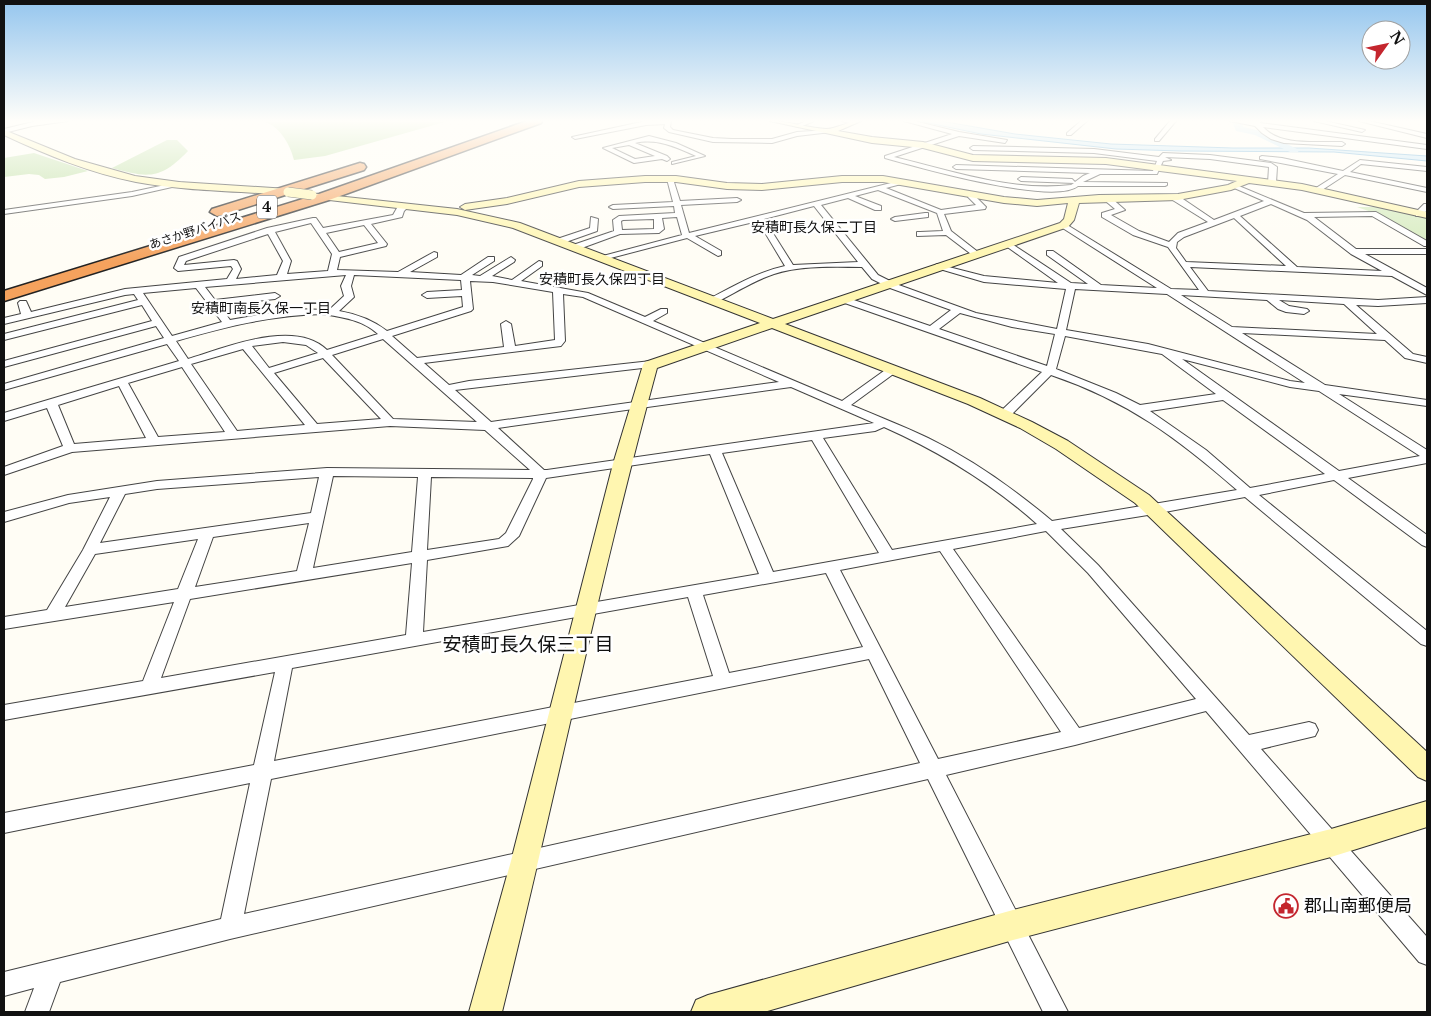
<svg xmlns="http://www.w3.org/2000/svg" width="1431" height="1016" viewBox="0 0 1431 1016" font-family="'Libre Baskerville','Noto Sans JP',serif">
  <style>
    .green { fill: #d5ebbd }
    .forest { fill: #b9dc9c }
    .water { fill: #b9e0f7; stroke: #3f96cf }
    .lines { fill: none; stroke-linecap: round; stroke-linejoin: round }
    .river { fill: #b9e0f7; fill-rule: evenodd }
    .street-casing { stroke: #444; stroke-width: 2 }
    .secondary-casing { stroke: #333; stroke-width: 2 }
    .highway-casing { stroke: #222; stroke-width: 3 }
    .street { fill: #fff; fill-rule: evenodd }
    .secondary { fill: #fff6b0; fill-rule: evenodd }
    .highway { fill: #f5a25d; fill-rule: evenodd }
    .secondary-bridge-casing { stroke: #333; stroke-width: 10; stroke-linecap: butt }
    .secondary-bridge { stroke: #fff6b0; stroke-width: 9 }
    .labels { text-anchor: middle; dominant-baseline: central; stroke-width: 5; stroke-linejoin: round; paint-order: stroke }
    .far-street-label { font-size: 12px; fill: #111; stroke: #fff }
    .shield { fill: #fff; stroke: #585858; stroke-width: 1 }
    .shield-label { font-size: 14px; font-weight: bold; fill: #111 }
    .far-neighbourhood-label { font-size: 14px; fill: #111; stroke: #fff }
    .near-poi-label { font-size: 18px; fill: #111; stroke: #fff; text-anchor: start }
    .near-neighbourhood-label { font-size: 19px; fill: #111; stroke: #fff }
  </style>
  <rect width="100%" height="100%" fill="#fffdf5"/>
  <path class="green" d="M1357,207H1385L1427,216V241L1380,215Z"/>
  <g class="forest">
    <path d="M261,121H448L325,156L294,160C290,144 279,124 261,121Z"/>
    <path d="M167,140H177L188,151C160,180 148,178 112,168Z"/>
    <path d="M34,153L88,171L64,177L45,179L39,175L29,174L4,177V158Z"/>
  </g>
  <path class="water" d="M919,121H941L1015,134L1111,144L1233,148H1309L1427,156V161L1334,152L1181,151L1116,149L981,134Z"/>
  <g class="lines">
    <path class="river" d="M1232,121H1242L1243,127L1261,131L1299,150L1298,152H1290L1255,135L1236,131Z"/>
    <g class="street-casing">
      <g id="street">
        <path d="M37,121H68L32,126L4,133V129Z"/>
        <path d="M646,121H671L670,127L673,130L713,138L732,139H772L797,132L828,130L831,132L797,136L772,143L713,142L669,132L664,128L665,124L646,125L575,139L572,137Z"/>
        <path d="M806,121H814L800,127L795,126Z"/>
        <path d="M842,121H855L856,122L853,124Z"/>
        <path d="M904,121H914L959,132L1007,140L1005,143L959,136L894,157C952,171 1012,192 1071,185L1074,183L1021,181L1018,179L1021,177L1072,179L1075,182L1083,176L1090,173L956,169L953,167L956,165L1153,171L1157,161L1094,153L973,150L970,148L973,146L1094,149L1159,157L1163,153L1210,155L1271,163L1277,167L1276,183L1272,185L1268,183L1269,167L1210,159L1165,157L1171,160L1163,161L1157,174H1100L1083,182L1167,183V185L1165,186H1078C1053,206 918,167 885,158V156L952,134Z"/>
        <path d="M1081,121H1087L1071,135H1067V133Z"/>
        <path d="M1170,121H1176L1159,141H1155V139Z"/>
        <path d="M1230,121H1261L1260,123L1427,145V149L1263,127C1281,147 1317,141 1342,142L1345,144L1342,146L1284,143L1271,139L1262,133L1255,126Z"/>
        <path d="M1314,121H1325L1365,130L1362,132Z"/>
        <path d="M1359,121H1369L1427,134V138Z"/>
        <path d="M649,136L676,143L705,156L672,164V162L696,156C676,147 657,138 635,143L667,156L670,159L667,161L662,159L634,163L603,148ZM629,145L655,156L635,159L612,148Z"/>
        <path d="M1262,156L1282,158L1343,171L1360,160L1427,167V171L1361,164L1350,172L1427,188V192L1345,175L1319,192L1315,190L1316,188L1338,174L1260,159V157Z"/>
        <path d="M670,177L673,179L680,201L737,198L741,200L737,202L681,205L689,233L903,180L906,182L905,183L886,188L941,210L976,205L968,197L970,193H976V197L986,207L985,209L944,214L951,231L978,252V256L975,257L946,235L917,236V232H920L943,231L937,213L878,190L855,196L881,206V210H875L848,198L821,205L878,275L896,284L976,313L1057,329L1066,289L984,282L933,267L937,264L984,276L1058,283L1006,246V242H1009L1071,283L1088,284L1047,255V251H1053L1101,285L1157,288L1061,227V223H1064L1171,289L1199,290L1168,247L1133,235L1102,217V213L1115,209L1102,198L1109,196L1125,210L1111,215L1139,231L1169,242L1178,233L1208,222L1171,199V195H1177L1214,220L1264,201L1232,187V185L1234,184L1304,213L1376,212L1427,241V246H1424L1372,216L1314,217L1356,249H1427V254H1365L1427,288V295L1392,276L1190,267L1208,291L1378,300L1427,297V303L1378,306L1356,305L1413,354L1427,357V363L1405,358L1385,340L1242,333L1325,385L1427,400V406L1339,394L1427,450V463L1348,478L1427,535V547L1422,545L1334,480L1259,495L1427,631V646L1421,644L1245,497L1154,514L1061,529L1098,565L1249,735L1309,722L1315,724L1318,730L1315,736L1261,749L1427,937V965L1419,962L1206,711L1075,745L946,775L1068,1012H1043L928,779L230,939L60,982L49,1012H25L34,988L4,996V972L221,919L250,783L4,833V813L254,765L275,672L4,720V705L143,681L174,602L4,629V617L47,610L83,550L110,497L69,503L4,522V512L68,495L157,481L327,468L530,470L485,430L390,426L72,452L4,475V467L63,446L47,408L4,421V413L179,361L167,344L4,390V384L164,338L156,326L4,367V361L152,321L142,305L4,340V334L138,300L134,294L125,295L4,324V318L21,314L18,303L20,301H26L31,312L125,289L227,279L233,269L231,266L178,271L174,268L179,257L267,228L313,218H316L323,228L393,215L397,208L405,204L409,206L404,211L402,217L371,224L387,244L386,246L340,257L337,270L398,272L434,252L437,253V257L410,272L461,275L488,257H494V261L472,275L480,276L511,257L515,260L514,262L492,276L512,280L539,261L542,262V266L521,281L588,293L645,317L661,309H667V313L653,321L842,401L888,368H896L897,370L896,372L851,405C877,416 903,426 928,438C973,460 1014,489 1052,521L1237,490C1177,438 1128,401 1051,375L1009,417H1001L999,414L1001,411L1042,372L839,301V297H845L930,326L951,310L890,288L872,279L862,267C833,267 802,265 774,274C753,281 735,293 715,303H709V299C734,286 758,272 785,266L758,221L695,236L721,251V255L718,256L687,238L603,260L599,257L682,235L677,217L662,218L664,229L659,233L620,234L579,249H573V245L614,231L613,220L619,216L675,213L674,206L613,209L609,207L613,205L673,202L667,179ZM1271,204L1307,220L1351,254L1382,271L1297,267L1240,216ZM814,206L858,262L793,265L764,219ZM1234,218L1286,266L1186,262L1176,248L1177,242L1184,237ZM654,219V229L622,230L621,221L623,220ZM311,223L332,254L328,271L287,274L291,261L275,232ZM364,225L378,243L339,252L326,233ZM268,234L283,261L277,275L236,279L241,269L237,261L234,260L184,265L186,261ZM346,275L341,286L344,296L329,310L292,309L230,320L219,305L275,299L280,296L275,293L215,300L205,287ZM354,275L461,280L462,290L427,292L422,295L427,298L462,296L463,307L387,331C373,320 356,314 339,311L354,297L351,286ZM470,281L493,282L553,292L555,340L515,346L511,324L506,321L501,324L504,347L417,358L392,336L471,311L473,309ZM196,288L222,322L172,336L143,293ZM1075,289L1167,294L1305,383L1290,381L1148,344L1066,330ZM563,294L583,297L779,382L491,422L455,390L651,367L656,364L651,361L469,381L449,385L424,363L561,346L565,341ZM1181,295L1267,300L1278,309L1286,312L1304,314L1309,311L1307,309L1289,306L1279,300L1344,304L1377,334L1232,327ZM960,313L1012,327L1055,334L1047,366L939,329ZM323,314C342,317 363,320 378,334L327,350C295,318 224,348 188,359L176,341C225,327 272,315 323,314ZM1065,336L1162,354L1216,394L1140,405L1116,393L1056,369ZM383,339L477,422L393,419L332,355ZM283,342L306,345L318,353L269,368L252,346ZM243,349L305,425L237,431L191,364ZM323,358L381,419L317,424L274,373ZM1182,359L1290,387L1319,391L1420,456L1339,471ZM182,367L225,432L158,437L128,383ZM119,386L146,438L74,444L58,405ZM791,387L874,423L547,470H544L498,428ZM1223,400L1325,474L1250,488L1206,450L1150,411ZM884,427C940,452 991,483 1037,524L892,550L823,438L875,431ZM812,440L879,553L773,572L722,453ZM710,454L759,574L423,632L427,560L508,546L519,536L546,478ZM333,476L418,477L412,552L313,568ZM319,477L311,513L100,543L125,494L157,489ZM431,477L533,478V479L506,533L499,539L427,550ZM309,523L297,571L195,587L213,537ZM1046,531L1088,573L1196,699L1079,728L953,549ZM198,539L178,589L65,607L95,554ZM940,551L1061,732L938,759L840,570ZM412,563L406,635L161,678L190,599ZM826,573L863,647L729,673L703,595ZM688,597L713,676L274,761L292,668ZM869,659L920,763L244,914L271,779Z"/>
        <path d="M179,182L181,183V185L132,196L4,214V210L132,192Z"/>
        <path d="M1424,204H1427V210L1422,216H1416V212Z"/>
        <path d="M925,213H928V217L895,221L891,219L895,217Z"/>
        <path d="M591,217L598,219L597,231L563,243H557V239L590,228Z"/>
      </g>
    </g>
    <g class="secondary-casing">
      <g id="secondary">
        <path d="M770,121C789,121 807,128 826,129C836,129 848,121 861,121L838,131L872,137L923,142L973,155L1106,158L1302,184L1427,212V218L1302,190L1249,183L1231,190L1178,200L1079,203L1074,220L1068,227L785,324L980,398L1032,422L1068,441L1149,495L1427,752V781L1418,777L1135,503L1056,449L1020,428L968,404L772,328L657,368C599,581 555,798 502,1012H469L511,861L613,464L643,365L645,362L760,323L513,228L457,215L312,198L309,197V193L457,209L520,223L773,319L1060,223L1064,219L1068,203L1037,206L1004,203L883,182H842L762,190L727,189L676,182H645L579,187L507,204L465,210L460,207L465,204L507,198L579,181L645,176H676L727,183L762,184L842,176H883L1004,197L1037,200L1099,195L1178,194L1228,185L1237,181L1106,164L973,161L923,148L872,143Z"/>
        <path d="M4,130L75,159L135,176L179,182L288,189L293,192L288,195C237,191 186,191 136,182C90,173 47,155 4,135Z"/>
        <path d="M1427,801V827L1331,857L1013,940L764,1012H691L696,1000L708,995L1013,910L1331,829Z"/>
      </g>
    </g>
    <g class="highway-casing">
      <g id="highway">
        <path d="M527,121H542L541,123L329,200L4,301V291L319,194Z"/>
        <path d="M360,163L364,164L366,167L364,170L222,215L217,216L210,212L212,209Z"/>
      </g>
    </g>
    <use href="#street" class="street"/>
    <use href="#secondary" class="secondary"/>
    <use href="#highway" class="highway"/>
    <g class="secondary-bridge-casing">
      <path id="secondary-bridge" d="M288,192L312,195"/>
    </g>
    <use href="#secondary-bridge" class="secondary-bridge"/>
  </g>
  <linearGradient id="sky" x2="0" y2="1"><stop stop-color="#95c6ee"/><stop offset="0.46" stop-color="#fffefa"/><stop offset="1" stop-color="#fffefa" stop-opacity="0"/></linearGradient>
  <rect width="1431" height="263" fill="url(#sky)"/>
  <defs>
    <g id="civic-ring" transform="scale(1.25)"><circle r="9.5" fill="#fff" stroke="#c4262e" stroke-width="1.5"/><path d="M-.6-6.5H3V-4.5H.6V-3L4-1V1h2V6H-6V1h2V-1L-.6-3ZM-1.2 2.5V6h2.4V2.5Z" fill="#c4262e"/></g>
  </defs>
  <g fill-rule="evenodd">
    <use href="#civic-ring" x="1286" y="906"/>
  </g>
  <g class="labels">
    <g class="far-street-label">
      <text transform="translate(195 230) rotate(-18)">あさか野バイパス</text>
    </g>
    <rect class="shield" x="257" y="195.5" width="20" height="23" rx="4"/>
    <g class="shield-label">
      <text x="267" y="207">4</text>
    </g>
    <g class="far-neighbourhood-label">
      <text x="814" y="227">安積町長久保二丁目</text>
      <text x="602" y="279">安積町長久保四丁目</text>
      <text x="261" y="308">安積町南長久保一丁目</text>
    </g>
    <g class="near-poi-label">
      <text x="1304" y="906">郡山南郵便局</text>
    </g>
    <g class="near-neighbourhood-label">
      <text x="528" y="644">安積町長久保三丁目</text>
    </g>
  </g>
  <rect width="1431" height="1016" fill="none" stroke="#111111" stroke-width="10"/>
  <g transform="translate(1386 45) rotate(57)"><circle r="24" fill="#ffffff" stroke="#a0a0a0"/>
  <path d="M0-4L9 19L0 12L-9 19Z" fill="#c4262e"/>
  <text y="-8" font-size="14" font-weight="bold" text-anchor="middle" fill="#111111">N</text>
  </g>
</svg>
